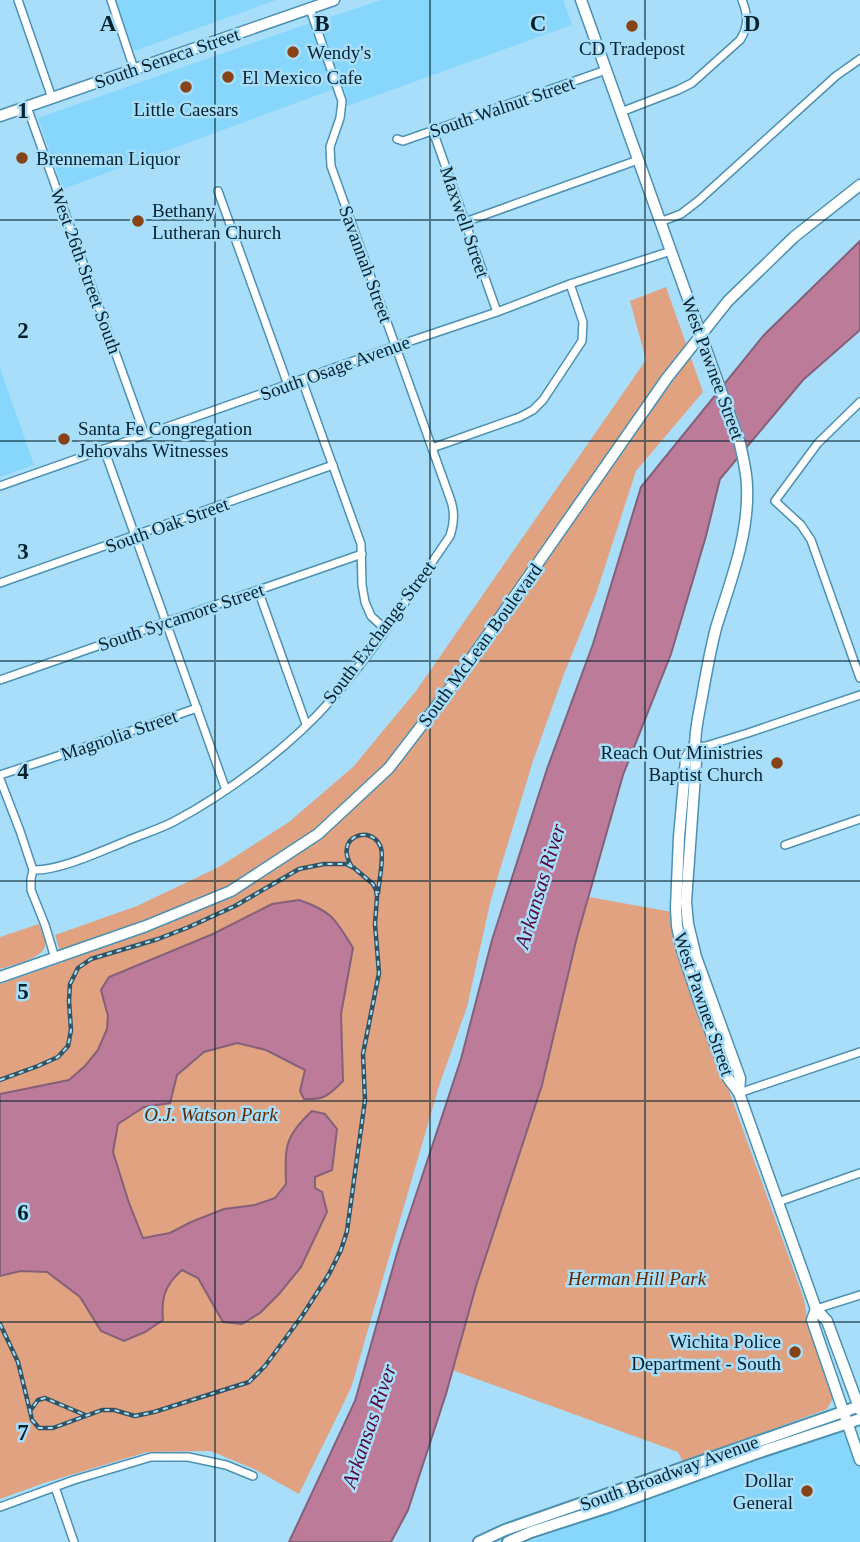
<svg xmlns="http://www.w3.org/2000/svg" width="860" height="1542" viewBox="0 0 860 1542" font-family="'Times New Roman',serif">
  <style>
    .built { fill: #87d6fc }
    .green { fill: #e0a280 }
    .water { fill: #bb7b99; stroke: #846079; stroke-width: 2 }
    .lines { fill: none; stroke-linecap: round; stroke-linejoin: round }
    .street-casing { stroke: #4c91b1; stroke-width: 10 }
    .secondary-casing { stroke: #4c91b1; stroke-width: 13 }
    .primary-casing { stroke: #4c91b1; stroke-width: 14 }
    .street { stroke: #fff; stroke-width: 7 }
    .secondary { stroke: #fff; stroke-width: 10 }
    .primary { stroke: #fff; stroke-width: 10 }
    .rail-casing { stroke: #305464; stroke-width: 4.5 }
    .rail { stroke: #a8def9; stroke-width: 2; stroke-dasharray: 5; stroke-linecap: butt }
    .grid { fill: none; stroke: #04222e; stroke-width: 2; stroke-opacity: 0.55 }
    .poi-dot { fill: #864315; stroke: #a8def9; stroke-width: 2.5 }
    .labels { text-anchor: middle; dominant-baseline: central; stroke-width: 5; stroke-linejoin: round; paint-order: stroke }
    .poi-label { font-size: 19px; fill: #04222e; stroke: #a8def9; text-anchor: start }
    .street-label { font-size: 19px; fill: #04222e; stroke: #a8def9 }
    .park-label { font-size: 19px; font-style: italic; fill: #612900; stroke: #a8def9 }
    .water-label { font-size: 21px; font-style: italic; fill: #540436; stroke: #a8def9 }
    .grid-label { font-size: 23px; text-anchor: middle; font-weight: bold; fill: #04222e; stroke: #a8def9; stroke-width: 5; stroke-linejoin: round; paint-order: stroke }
  </style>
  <rect width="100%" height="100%" fill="#a8def9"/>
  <g class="built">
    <path d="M116,0H276L134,51Z"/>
    <path d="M381,0H563L572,25L347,106V98L319,21Z"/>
    <path d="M310,23L334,89L63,189L38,118Z"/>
    <path d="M0,368L34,465L0,477Z"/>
    <path d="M847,1423L860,1462V1542H529Z"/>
  </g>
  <g class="green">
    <path d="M666,287L703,392L636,471L596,594L564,674L533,761L491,899L467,1007L439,1086L351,1388L299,1494L254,1469L211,1451L147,1452L44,1483L0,1499V984L63,962L55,935L137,906L219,867L289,822L353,767L416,691L646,360L630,301Z"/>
    <path d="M589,897L672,912L688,977L804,1299L808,1324L832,1393V1400L827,1409L683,1462L678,1452L452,1370Z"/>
    <path d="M39,924C41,930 46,939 45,946C42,959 12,965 0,969V937Z"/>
  </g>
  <g class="water">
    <path d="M860,241V330L803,380L720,479L706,536L671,654L623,775L577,937L542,1085L476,1286L446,1394L408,1510L391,1542H289L355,1401L399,1246L461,1059L492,940L547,769L593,644L641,487L764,335Z"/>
    <path d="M299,900C332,911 335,919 353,948L341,1014L343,1081C329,1095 325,1100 304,1099L300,1091L305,1070L266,1050L237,1043L204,1052L177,1075L170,1103L144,1107L118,1124L113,1152L129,1203L143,1238L170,1233L191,1222L224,1209L255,1205L275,1198L286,1184C285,1147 284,1137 312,1111L325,1114L337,1129L332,1170L315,1177V1188L322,1192L327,1212L301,1267L279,1294L260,1313L242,1324L223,1322L198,1278L182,1270C165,1285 161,1297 163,1320L145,1332L124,1341L101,1331L80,1297L47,1272L21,1271L0,1276V1094L69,1080L85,1066L98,1050L107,1029L108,1016L101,990L109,977L213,934L272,904Z"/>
  </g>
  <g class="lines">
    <g class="street-casing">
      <g id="street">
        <path d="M18,0L52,98"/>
        <path d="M111,0L134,69"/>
        <path d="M27,107L145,435"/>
        <path d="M621,112L678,90L692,83L740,40C749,26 748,15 742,0"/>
        <path d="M433,131L497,312"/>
        <path d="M397,139L403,141L606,70"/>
        <path d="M218,191L288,385"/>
        <path d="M465,222L638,160"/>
        <path d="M660,222L681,214L698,201L836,76L860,59"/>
        <path d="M302,380L361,544L362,585L365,602L371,616L385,629"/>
        <path d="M860,402L818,443L775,501L801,525L811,540L860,678"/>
        <path d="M432,448L520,417L533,410L543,400L582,341L583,322L570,284"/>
        <path d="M104,449L226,790"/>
        <path d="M0,486L396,346L497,312L570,284L671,251"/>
        <path d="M0,583L333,465"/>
        <path d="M258,590L306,724"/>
        <path d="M0,680L362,554"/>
        <path d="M694,747L706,746L748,733L860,695"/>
        <path d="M0,775L82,748L197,708"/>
        <path d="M0,779L20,831L33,870L31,879V890L45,925L55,958"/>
        <path d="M785,845L860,819"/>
        <path d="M33,870C59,871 99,852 124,842C140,835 157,830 173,822C228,793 291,746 332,699C376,649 412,591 450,536C454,524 455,513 451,501L331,166L330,147L340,118L342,101L310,9"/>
        <path d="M739,1093L860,1052"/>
        <path d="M778,1202L860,1173"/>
        <path d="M816,1309L860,1295"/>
        <path d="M55,1487L74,1542"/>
        <path d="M0,1507L74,1480L151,1457H188L226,1465L253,1476"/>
      </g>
    </g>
    <g class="secondary-casing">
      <g id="secondary">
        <path d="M581,0L740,444C743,458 747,473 747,487C749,536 730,582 716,628C710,651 706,674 702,697C698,718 693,739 696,761L686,902L688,924L696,957L740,1078L739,1093"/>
        <path d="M0,116L334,0"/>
        <path d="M693,747L686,759L679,837L676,908L677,926L682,950L699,1001L728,1078L739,1093L816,1309L827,1321L860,1410"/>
        <path d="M0,977L146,926L231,891L318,834L389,768L455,682L667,378L728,301L794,237L860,185"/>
        <path d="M816,1309L812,1320L860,1460"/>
      </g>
    </g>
    <g class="primary-casing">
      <g id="primary">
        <path d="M479,1542L505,1530L860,1406"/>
        <path d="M508,1542L531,1532L611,1506L754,1454L860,1419"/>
      </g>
    </g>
    <use href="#street" class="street"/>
    <use href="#secondary" class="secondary"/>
    <use href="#primary" class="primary"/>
    <g class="rail-casing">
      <g id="rail">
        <path d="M352,867C332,836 373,823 381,848C384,859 379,881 378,893"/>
        <path d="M0,1080L38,1066L58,1057L68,1046L71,1030L69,1001L70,984L78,968L91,959L158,939L189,927L235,906L299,869L324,864H346L354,868L373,884L376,890L377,897L375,924L379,973L363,1054L365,1100L347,1231L341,1250L329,1274L302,1316L265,1366L249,1382L154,1412L135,1416L114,1410H102L53,1428H39L32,1420L30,1411L38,1400L45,1398L85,1415"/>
        <path d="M0,1324L18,1362L30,1411"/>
      </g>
    </g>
    <use href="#rail" class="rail"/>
  </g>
  <path class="grid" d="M215,0V1542M430,0V1542M645,0V1542M0,220H860M0,441H860M0,661H860M0,881H860M0,1101H860M0,1322H860"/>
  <g class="poi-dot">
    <circle cx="632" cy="26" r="7"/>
    <circle cx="293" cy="52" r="7"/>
    <circle cx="228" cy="77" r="7"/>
    <circle cx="186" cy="87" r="7"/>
    <circle cx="22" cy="158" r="7"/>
    <circle cx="138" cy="221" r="7"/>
    <circle cx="64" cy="439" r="7"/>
    <circle cx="777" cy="763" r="7"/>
    <circle cx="795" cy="1352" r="7"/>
    <circle cx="807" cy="1491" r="7"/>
  </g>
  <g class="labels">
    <g class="poi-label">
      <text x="632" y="48" text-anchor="middle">CD Tradepost</text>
      <text x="307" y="52">Wendy's</text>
      <text x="242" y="77">El Mexico Cafe</text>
      <text x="186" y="109" text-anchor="middle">Little Caesars</text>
      <text x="36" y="158">Brenneman Liquor</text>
      <text x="152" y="210">Bethany<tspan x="152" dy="22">Lutheran Church</tspan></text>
      <text x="78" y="428">Santa Fe Congregation<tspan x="78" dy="22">Jehovahs Witnesses</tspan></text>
      <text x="763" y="752" text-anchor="end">Reach Out Ministries<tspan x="763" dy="22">Baptist Church</tspan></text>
      <text x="781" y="1341" text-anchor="end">Wichita Police<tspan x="781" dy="22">Department - South</tspan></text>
      <text x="793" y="1480" text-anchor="end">Dollar<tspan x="793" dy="22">General</tspan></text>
    </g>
    <g class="street-label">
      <text transform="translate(167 58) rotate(-19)">South Seneca Street</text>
      <text transform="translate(502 107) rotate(-19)">South Walnut Street</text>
      <text transform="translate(465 222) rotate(71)">Maxwell Street</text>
      <text transform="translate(366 264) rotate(70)">Savannah Street</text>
      <text transform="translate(86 271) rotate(70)">West 26th Street South</text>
      <text transform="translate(335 368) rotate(-20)">South Osage Avenue</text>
      <text transform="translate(713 368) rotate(70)">West Pawnee Street</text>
      <text transform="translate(167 525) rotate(-20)">South Oak Street</text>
      <text transform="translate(181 617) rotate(-19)">South Sycamore Street</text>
      <text transform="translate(379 632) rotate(-53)">South Exchange Street</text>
      <text transform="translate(480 645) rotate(-54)">South McLean Boulevard</text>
      <text transform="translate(119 735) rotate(-19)">Magnolia Street</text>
      <text transform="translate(704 1004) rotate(71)">West Pawnee Street</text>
      <text transform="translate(669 1473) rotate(-20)">South Broadway Avenue</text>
    </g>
    <g class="park-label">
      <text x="211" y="1114">O.J. Watson Park</text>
      <text x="637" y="1278">Herman Hill Park</text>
    </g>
    <g class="water-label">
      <text transform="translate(540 886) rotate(-73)">Arkansas River</text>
      <text transform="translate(369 1426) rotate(-71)">Arkansas River</text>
    </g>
  </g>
  <g class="grid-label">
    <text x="108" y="31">A</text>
    <text x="322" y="31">B</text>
    <text x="538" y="31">C</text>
    <text x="752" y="31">D</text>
    <text x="23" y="118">1</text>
    <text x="23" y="338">2</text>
    <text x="23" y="559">3</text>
    <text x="23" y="779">4</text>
    <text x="23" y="999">5</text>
    <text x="23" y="1220">6</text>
    <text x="23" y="1440">7</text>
  </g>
</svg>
